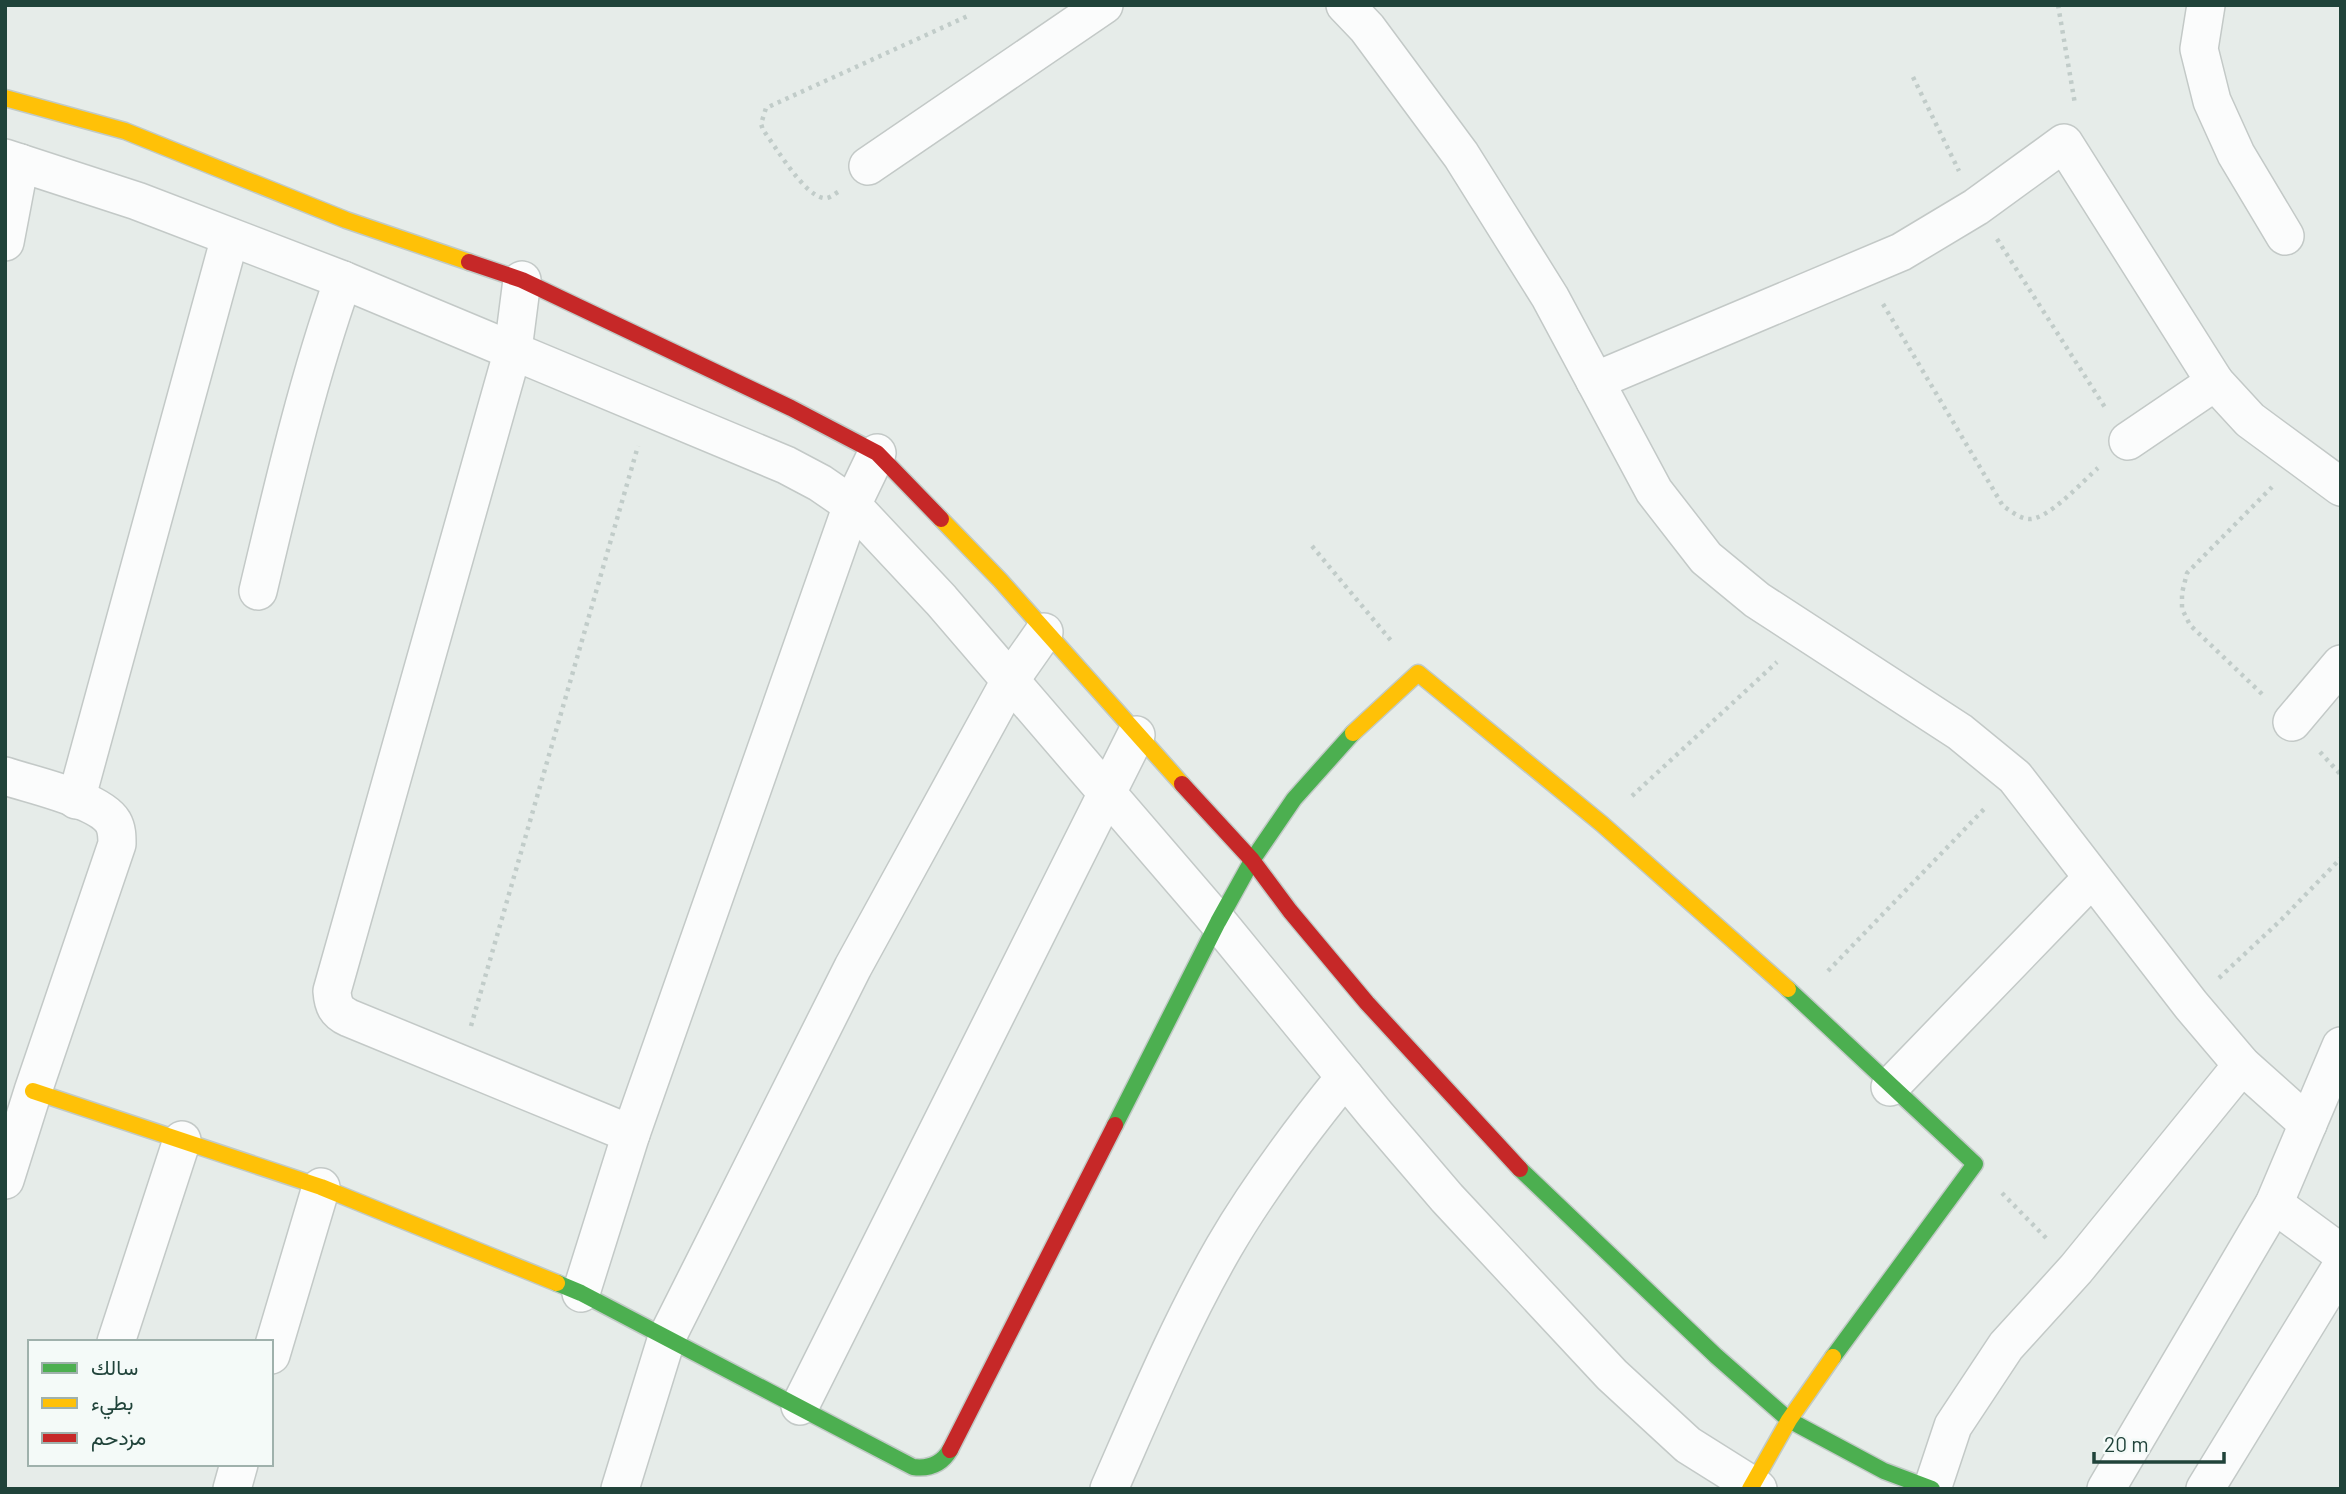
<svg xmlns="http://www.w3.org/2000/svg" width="2346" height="1494" viewBox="0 0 2346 1494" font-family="Barlow,Vazirmatn,sans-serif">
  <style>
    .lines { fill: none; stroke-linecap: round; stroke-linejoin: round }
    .street-casing { stroke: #c3c9c7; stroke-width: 40 }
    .fast-casing { stroke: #c1cac6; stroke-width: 19 }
    .slow-casing { stroke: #c1cac6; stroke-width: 19 }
    .jam-casing { stroke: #c1cac6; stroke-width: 19 }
    .path { stroke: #c1ccc9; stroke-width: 4.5; stroke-dasharray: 3.5 5; stroke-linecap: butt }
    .street { stroke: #fbfcfc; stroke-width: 37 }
    .fast { stroke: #4caf50; stroke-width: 16 }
    .slow { stroke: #ffc107; stroke-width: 16 }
    .jam { stroke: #c62828; stroke-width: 16 }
  </style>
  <rect width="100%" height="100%" fill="#e6ece9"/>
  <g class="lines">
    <g class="street-casing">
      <g id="street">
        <path d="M1345,5L1367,28L1461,155L1550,297L1654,491L1706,558L1757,600L1960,732L2015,777L2191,1005L2242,1065L2308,1124"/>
        <path d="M2206,5L2199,49L2212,101L2236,154L2285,236"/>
        <path d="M5,158L137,201L343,280L786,465L820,483L852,505L941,600L1218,922L1376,1115L1447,1198L1612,1375L1688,1445L1758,1489"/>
        <path d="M868,166L1104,5"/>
        <path d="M5,242L20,163"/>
        <path d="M522,280L513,350L332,991C333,1005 336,1012 349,1018L631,1134"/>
        <path d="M1595,381L1901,252L1976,207L2064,143L2215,382L2250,420L2341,487"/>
        <path d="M2128,441L2215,382"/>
        <path d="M258,591C283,486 307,382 343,280"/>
        <path d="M2292,722L2341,664"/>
        <path d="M5,776C31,785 99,799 113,822C117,829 117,836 117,844L33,1091L5,1180"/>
        <path d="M76,800L230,237"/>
        <path d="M1890,1087L2092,878"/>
        <path d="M2274,1204L2341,1253"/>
        <path d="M581,1293L631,1134L852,505L877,453"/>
        <path d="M116,1342L182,1140"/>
        <path d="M271,1355L321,1187"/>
        <path d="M800,1406L1136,735"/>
        <path d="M232,1489L239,1464"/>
        <path d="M620,1489L667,1337L853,967L1011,679L1044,632"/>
        <path d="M1109,1489C1145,1407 1179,1325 1224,1247C1259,1187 1301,1131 1345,1077"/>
        <path d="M1932,1489L1953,1426L2006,1346L2076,1269L2242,1065"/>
        <path d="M2106,1489L2274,1204L2341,1046"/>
        <path d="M2205,1489L2341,1267"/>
      </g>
    </g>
    <g class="fast-casing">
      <g id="fast">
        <path d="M1788,989L1975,1164L1833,1357"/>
        <path d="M1115,1125L1218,922L1253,859L1294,799L1353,733"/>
        <path d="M1520,1169L1716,1356L1789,1420L1884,1471L1932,1489"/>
        <path d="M557,1283L581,1293L913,1467C929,1469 942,1464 950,1450"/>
      </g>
    </g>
    <g class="slow-casing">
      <g id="slow">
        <path d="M5,98L125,131L346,220L469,262"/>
        <path d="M941,519L1000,580L1182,784"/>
        <path d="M1353,733L1418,673L1602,824L1788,989"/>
        <path d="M33,1091L321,1187L557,1283"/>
        <path d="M1750,1489L1789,1420L1833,1357"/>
      </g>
    </g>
    <g class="jam-casing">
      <g id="jam">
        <path d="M469,262L522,280L791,408L877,453L941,519"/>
        <path d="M1182,784L1252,860L1290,911L1367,1003L1520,1169"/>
        <path d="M950,1450L1115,1125"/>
      </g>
    </g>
    <g class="path">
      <path d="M2058,5L2075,104"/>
      <path d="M1913,77L1959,171"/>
      <path d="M838,192C833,195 829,199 823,198C803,194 776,147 763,130L761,124L766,108L970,15"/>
      <path d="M1997,239L2106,409"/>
      <path d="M1883,304L2003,506C2011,511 2019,518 2028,519C2047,521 2083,481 2098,468"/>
      <path d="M1312,546L1393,643"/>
      <path d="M2262,694L2190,625L2182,609V593L2187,573L2272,487"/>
      <path d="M2320,752L2341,775"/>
      <path d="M1632,796L1777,662"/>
      <path d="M1828,971L1987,806"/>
      <path d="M2219,978L2281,920L2341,858"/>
      <path d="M471,1026L638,446"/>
      <path d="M2002,1193L2047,1239"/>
    </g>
    <use href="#street" class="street"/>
    <use href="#fast" class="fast"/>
    <use href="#slow" class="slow"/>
    <use href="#jam" class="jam"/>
  </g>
  <rect width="2346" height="1494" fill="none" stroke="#20433a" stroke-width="14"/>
  <rect x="28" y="1340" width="245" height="126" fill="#f4faf8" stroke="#9fb1ac" stroke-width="2"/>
  <rect x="42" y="1363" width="35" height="10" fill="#4caf50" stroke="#9fb1ac" stroke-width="2"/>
  <text x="91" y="1375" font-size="21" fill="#20433a">سالك</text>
  <rect x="42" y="1398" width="35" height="10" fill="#ffc107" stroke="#9fb1ac" stroke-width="2"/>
  <text x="91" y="1410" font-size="21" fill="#20433a">بطيء</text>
  <rect x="42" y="1433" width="35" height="10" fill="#c62828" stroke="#9fb1ac" stroke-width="2"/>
  <text x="91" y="1445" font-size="21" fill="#20433a">مزدحم</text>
  <path d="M2094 1452v10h130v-10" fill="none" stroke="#20433a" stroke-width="3.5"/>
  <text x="2104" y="1452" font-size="21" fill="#20433a" stroke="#f4faf8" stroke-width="5" paint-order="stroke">20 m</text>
</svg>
